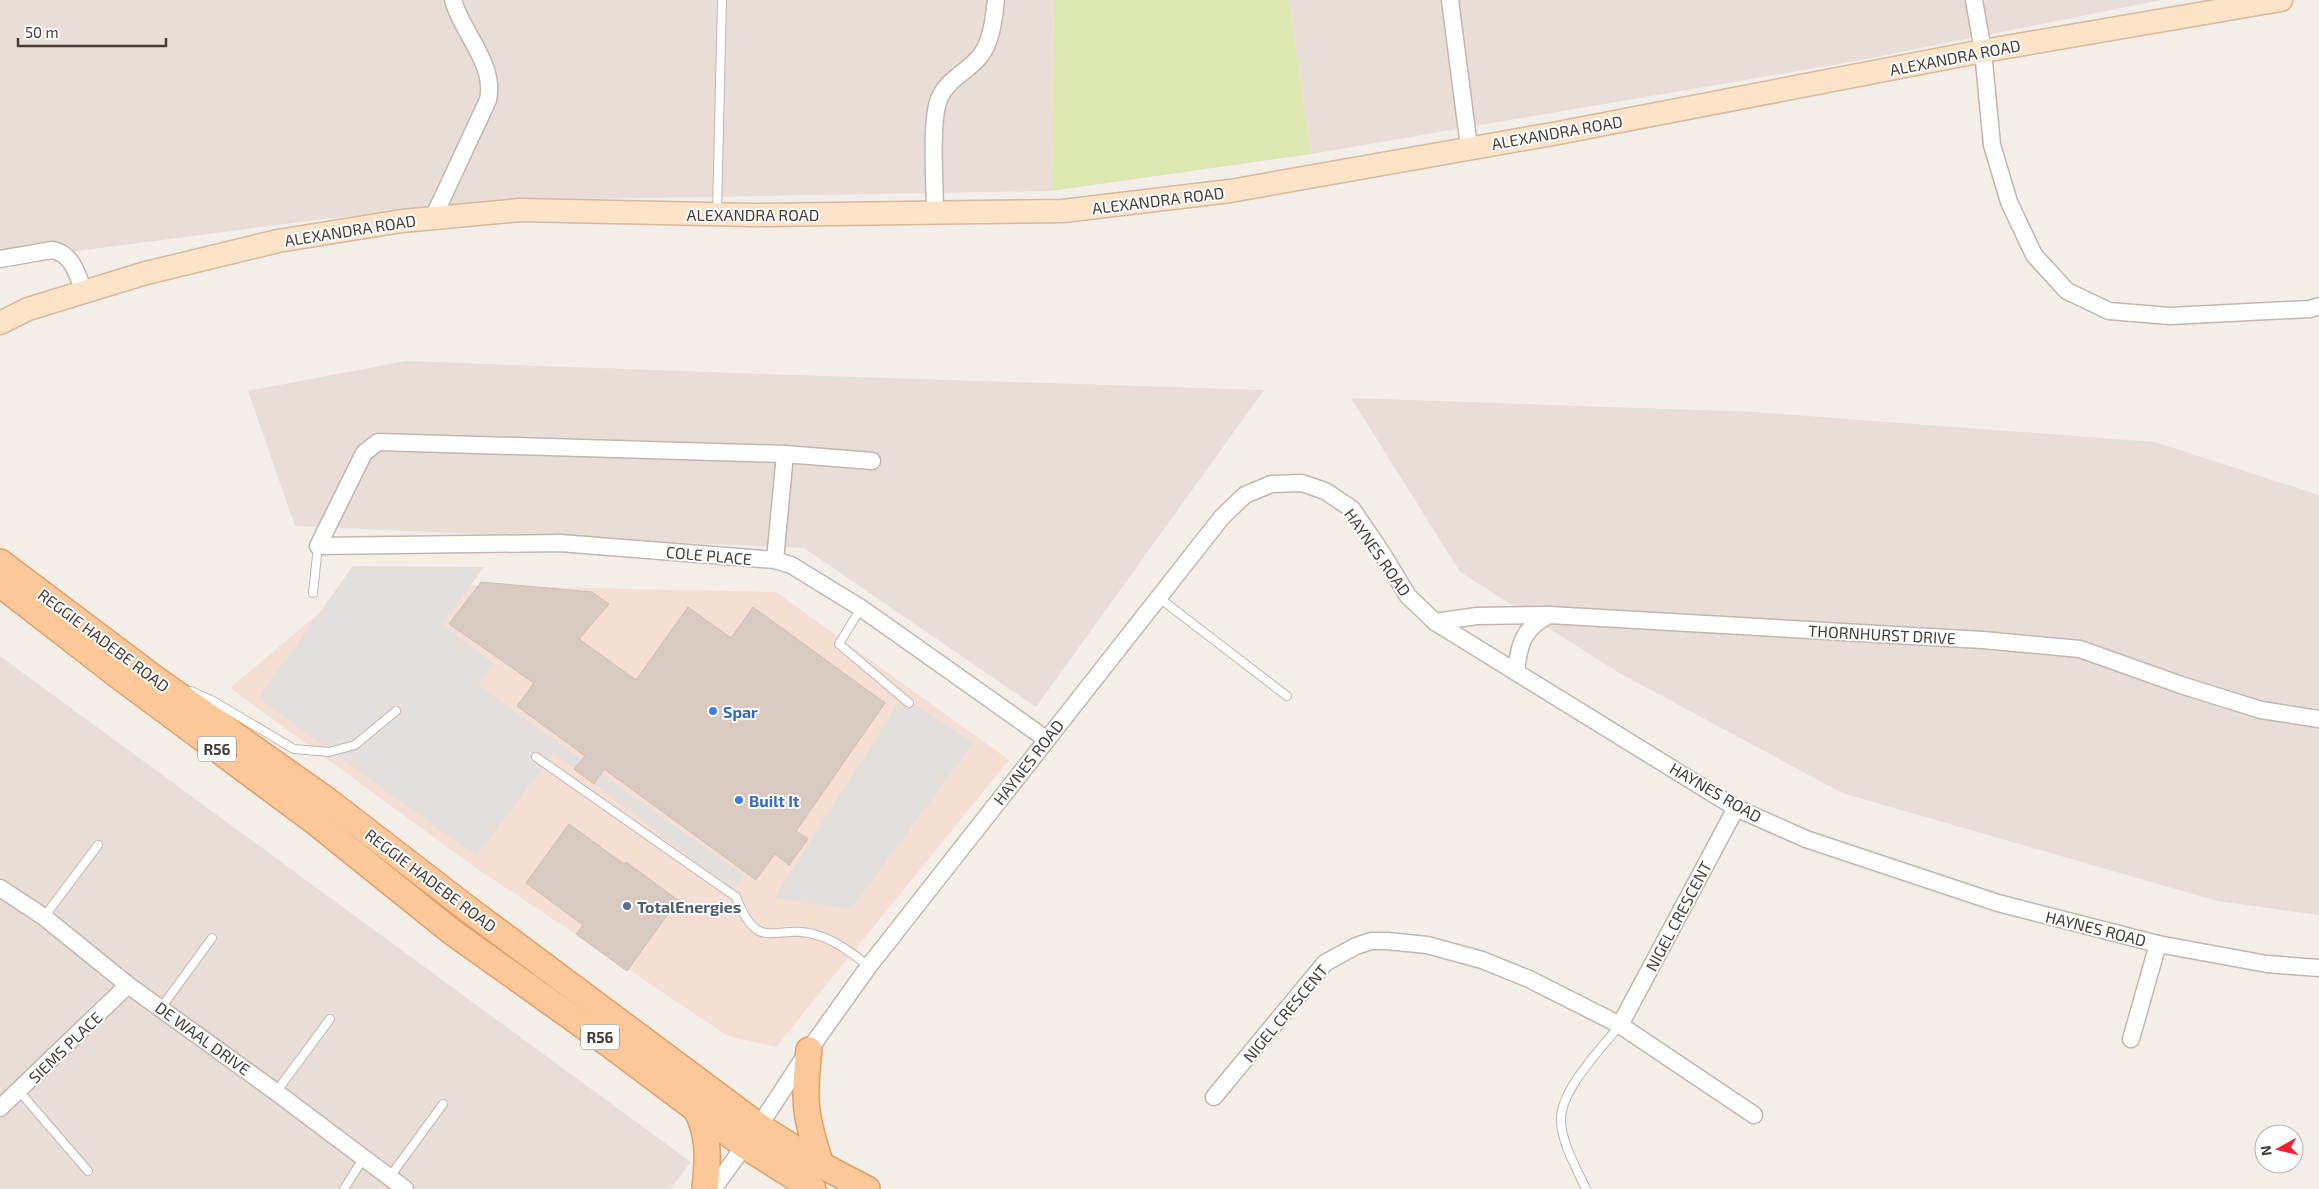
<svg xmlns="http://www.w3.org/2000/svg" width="2319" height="1189" viewBox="0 0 2319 1189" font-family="'Exo 2',sans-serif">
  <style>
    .residential { fill: #e8ded7 }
    .commercial { fill: #f5dfd4 }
    .green { fill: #dce7b2 }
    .parking { fill: #e2dfdd }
    .building { fill: #d8cac1; stroke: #d0bdb1 }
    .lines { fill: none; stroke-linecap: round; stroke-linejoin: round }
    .lane-casing { stroke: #c2b6ae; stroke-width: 10 }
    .street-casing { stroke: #c2b6ae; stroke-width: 19 }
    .secondary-casing { stroke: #d6b89c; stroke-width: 25 }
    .primary-casing { stroke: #e2a069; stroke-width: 28 }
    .lane { stroke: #fff; stroke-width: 8 }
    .street { stroke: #fff; stroke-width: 16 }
    .secondary { stroke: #fde4c9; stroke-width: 22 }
    .primary { stroke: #fcc899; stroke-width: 25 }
    .shop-dot { fill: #3f7fe0; stroke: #fff; stroke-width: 2 }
    .service-dot { fill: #5c6f8a; stroke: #fff; stroke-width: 2 }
    .labels { text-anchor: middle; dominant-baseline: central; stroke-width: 4; stroke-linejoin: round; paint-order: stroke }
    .shield { fill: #fff; stroke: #7e7773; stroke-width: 1 }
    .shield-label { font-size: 15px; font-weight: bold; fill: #473d37 }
    .street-label { font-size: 16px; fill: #473d37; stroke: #fff }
    .shop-label { font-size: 16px; font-weight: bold; fill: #366cbe; stroke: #fff; text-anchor: start }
    .service-label { font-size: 16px; font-weight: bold; fill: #4e5e75; stroke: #fff; text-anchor: start }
  </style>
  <rect width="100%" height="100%" fill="#f4eee9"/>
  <g class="residential">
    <path d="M0,0H1054L1051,191L524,200L324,219L0,261Z"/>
    <path d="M1289,0H2162L1851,62L1311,154Z"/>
    <path d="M406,361L764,374L1264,390L1036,707L804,548L295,526L248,391Z"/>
    <path d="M1351,398L1755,412L2155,442L2319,495V915L2217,901L1842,793L1621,674L1460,572Z"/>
    <path d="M0,656L691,1162L670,1189H0Z"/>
  </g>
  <path class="commercial" d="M354,583L776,592L1009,760L776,1047L728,1036L473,866L230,688Z"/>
  <path class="green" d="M1054,0H1289L1311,154L1051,191Z"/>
  <g class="parking">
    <path d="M353,566L484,567L442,624L494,664L478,685L744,876L733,890L554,753L476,856L258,698Z"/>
    <path d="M903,696L973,743L851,909L774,898Z"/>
  </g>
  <g class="building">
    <path d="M481,582L592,592L609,604L579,639L636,680L688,607L731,638L753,607L885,703L796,831L808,839L789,865L775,854L756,880L604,769L594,784L574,769L585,756L517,706L534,683L449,624Z"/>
    <path d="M569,824L624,864L626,862L678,900L627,971L576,934L583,925L526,883Z"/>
  </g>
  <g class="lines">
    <g class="lane-casing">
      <g id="lane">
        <path d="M717,212L722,0"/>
        <path d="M313,593L318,546"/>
        <path d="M1158,597L1287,696"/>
        <path d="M861,608L839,644L909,703"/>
        <path d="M191,691L213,701L294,749L329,752L355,745L396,711"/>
        <path d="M536,757L736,897C760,958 776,920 820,936C838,942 854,955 869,966"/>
        <path d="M44,917L98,845"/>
        <path d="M161,1008L212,938"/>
        <path d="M19,1091L88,1171"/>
        <path d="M276,1092L330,1019"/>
        <path d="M389,1178L443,1104"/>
        <path d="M344,1189L364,1157"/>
        <path d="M1586,1189C1577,1169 1563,1146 1561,1123C1558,1092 1601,1049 1620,1025"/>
      </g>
    </g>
    <g class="street-casing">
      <g id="street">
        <path d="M1450,0L1469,147"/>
        <path d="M1974,0L1983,51L1992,145L2009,202L2034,255L2067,291L2109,311L2170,316L2310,309L2319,306"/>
        <path d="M935,213C935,186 930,122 939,99C947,79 969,71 981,55C992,40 994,17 996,0"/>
        <path d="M433,218L488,100C496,64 462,33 453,0"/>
        <path d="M0,259L52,250C72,253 77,274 84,291"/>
        <path d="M872,461L785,454L378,442L364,453L318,546L560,543L775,560L791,565L861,608L1046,739"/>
        <path d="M775,560L785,454"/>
        <path d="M1435,622L1477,616L1549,615L1983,640L2080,649L2181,685L2261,710L2319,719"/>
        <path d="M1516,672C1519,643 1523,629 1549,615"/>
        <path d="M0,888L44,917L128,985L276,1092L405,1189"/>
        <path d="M1620,1025L1736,808"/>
        <path d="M2131,1039L2158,944"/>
        <path d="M1214,1097L1325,963L1356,946L1371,941H1387L1427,945L1482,960L1529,979L1620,1025L1754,1115"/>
        <path d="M0,1108L128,985"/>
        <path d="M713,1189L759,1126L809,1050L869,966L1222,517L1245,495L1271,484L1302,483L1325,491L1352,509L1380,550L1408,596L1435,622L1736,808L1806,839L1998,903L2158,944L2267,964L2319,968"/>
      </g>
    </g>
    <g class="secondary-casing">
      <path id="secondary" d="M0,323L28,309L146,273L278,241L402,221L520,210L754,215L1063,211L1230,191L1558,133L1983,51L2281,0"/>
    </g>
    <g class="primary-casing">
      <g id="primary">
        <path d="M0,562L154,678L328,801L468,909L759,1126L821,1165L867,1189"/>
        <path d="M0,584L120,677L314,821L452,932L609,1044L745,1146L813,1189"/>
        <path d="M809,1050C803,1100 805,1117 821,1165"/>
        <path d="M696,1109C710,1135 708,1161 705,1189"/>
      </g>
    </g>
    <use href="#lane" class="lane"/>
    <use href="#street" class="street"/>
    <use href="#secondary" class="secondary"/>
    <use href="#primary" class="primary"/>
  </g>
  <g class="shop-dot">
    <circle cx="713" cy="711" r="5"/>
    <circle cx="739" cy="800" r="5"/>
  </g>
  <circle class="service-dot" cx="627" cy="906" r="5"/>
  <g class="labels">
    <g class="shield">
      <rect x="198" y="736.5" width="38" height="25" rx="4"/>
      <rect x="581" y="1024.5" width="38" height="25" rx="4"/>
    </g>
    <g class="shield-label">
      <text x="217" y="749">R56</text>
      <text x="600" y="1037">R56</text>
    </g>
    <g class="street-label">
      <text transform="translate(1955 57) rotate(-11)">ALEXANDRA ROAD</text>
      <text transform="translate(1557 132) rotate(-10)">ALEXANDRA ROAD</text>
      <text transform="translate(1158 200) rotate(-7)">ALEXANDRA ROAD</text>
      <text x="753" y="214">ALEXANDRA ROAD</text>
      <text transform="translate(350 230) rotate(-9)">ALEXANDRA ROAD</text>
      <text transform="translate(1378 552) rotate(55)">HAYNES ROAD</text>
      <text transform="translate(709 555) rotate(5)">COLE PLACE</text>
      <text transform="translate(1882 634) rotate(3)">THORNHURST DRIVE</text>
      <text transform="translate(104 640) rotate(37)">REGGIE HADEBE ROAD</text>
      <text transform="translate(1028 762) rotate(-52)">HAYNES ROAD</text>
      <text transform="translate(1716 792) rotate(30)">HAYNES ROAD</text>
      <text transform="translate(431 880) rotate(37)">REGGIE HADEBE ROAD</text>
      <text transform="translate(1678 916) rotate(-62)">NIGEL CRESCENT</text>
      <text transform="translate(2096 928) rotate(14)">HAYNES ROAD</text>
      <text transform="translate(1285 1013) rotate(-50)">NIGEL CRESCENT</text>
      <text transform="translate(203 1038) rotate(36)">DE WAAL DRIVE</text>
      <text transform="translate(65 1047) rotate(-44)">SIEMS PLACE</text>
    </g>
    <g class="shop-label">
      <text x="723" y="711">Spar</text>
      <text x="749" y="800">Built It</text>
    </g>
    <g class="service-label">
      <text x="637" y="906">TotalEnergies</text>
    </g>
  </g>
  <g transform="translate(2279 1149) rotate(262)"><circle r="24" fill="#ffffff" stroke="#b5b1af"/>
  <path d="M0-4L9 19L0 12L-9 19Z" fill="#f51e32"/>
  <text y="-8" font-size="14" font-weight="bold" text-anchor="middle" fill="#473d37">N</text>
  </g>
  <path d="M18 38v8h148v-8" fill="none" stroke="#473d37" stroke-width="2.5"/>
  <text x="25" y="38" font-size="15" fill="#473d37" stroke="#ffffff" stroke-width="4" paint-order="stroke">50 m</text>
</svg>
